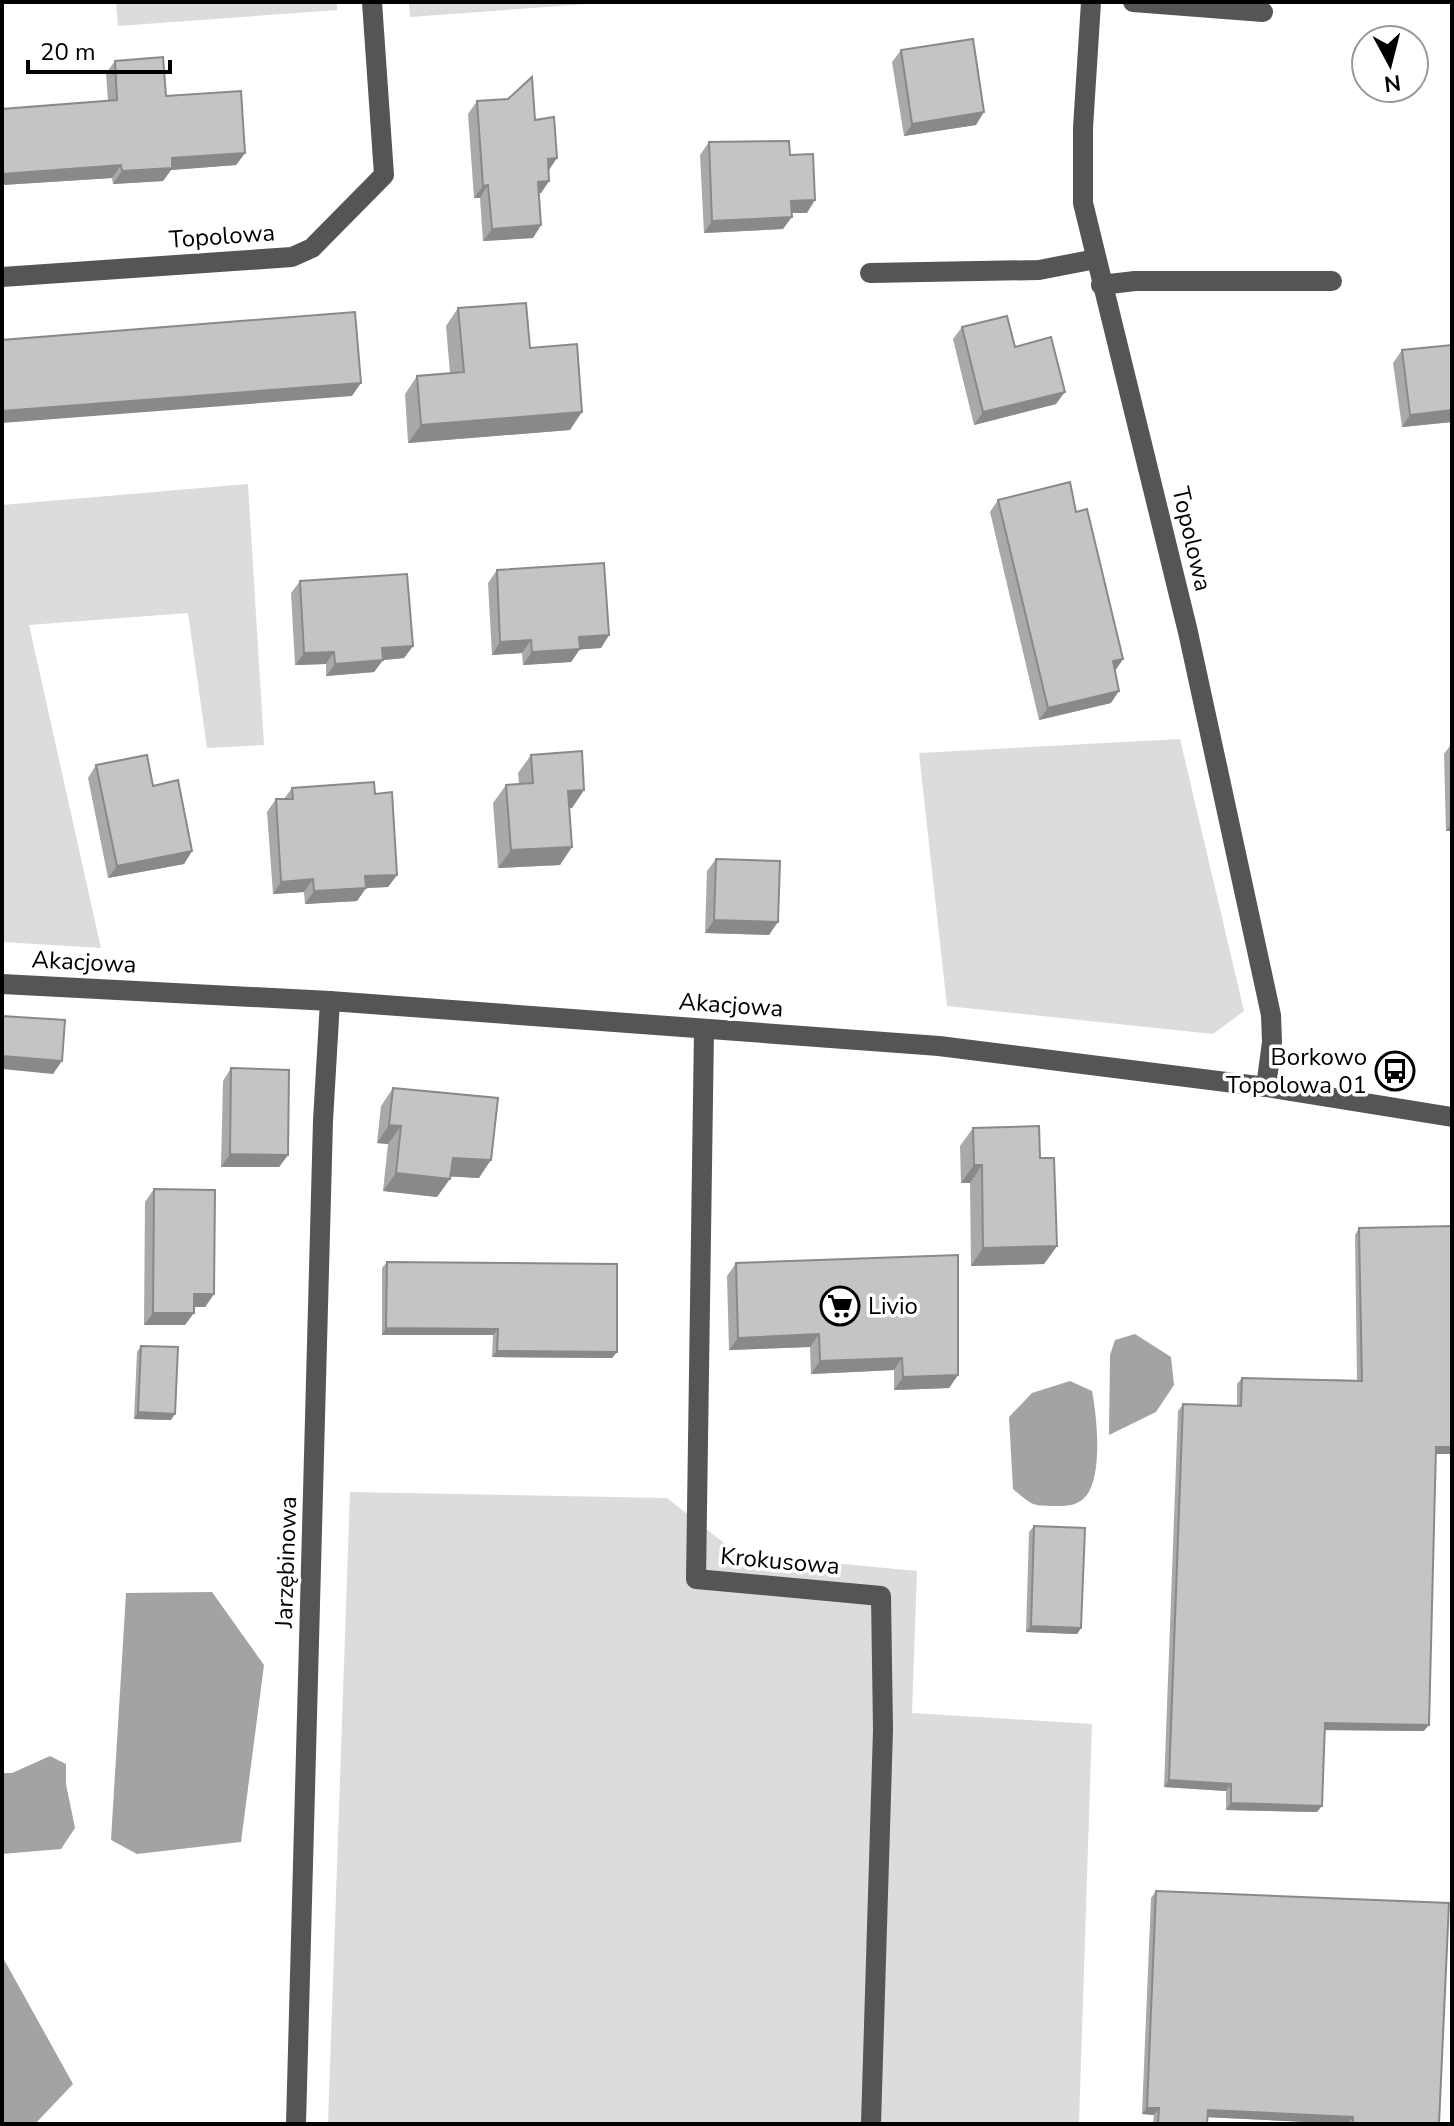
<svg xmlns="http://www.w3.org/2000/svg" width="1454" height="2126" viewBox="0 0 1454 2126" font-family="'Nunito Sans',sans-serif">
  <style>
    .green { fill: #dcdcdc }
    .water { fill: #a3a3a3 }
    .lines { fill: none; stroke-linecap: round; stroke-linejoin: round }
    .minor { stroke: #555; stroke-width: 20 }
    .wall { fill: #a9a9a9 }
    .shaded-wall { fill: #898989 }
    .building { fill: #c4c4c4; stroke: #898989; stroke-width: 2 }
    .labels { text-anchor: middle; dominant-baseline: central; stroke-width: 7; stroke-linejoin: round; paint-order: stroke }
    .street-label { font-size: 24px; fill: #000; stroke: #fff }
    .poi-label { font-size: 24px; fill: #000; stroke: #fff; text-anchor: end }
  </style>
  <rect width="100%" height="100%" fill="#fff"/>
  <g class="green">
    <path d="M116,2H337V10L118,26Z"/>
    <path d="M409,2H615L410,17Z"/>
    <path d="M248,484L264,745L207,748L188,613L29,625L101,948L2,942V505Z"/>
    <path d="M1180,739L1244,1011L1213,1034L947,1006L919,753Z"/>
    <path d="M350,1492L667,1498L738,1554L917,1571L912,1713L1092,1724L1079,2124H328Z"/>
  </g>
  <g class="water">
    <path d="M1135,1334L1171,1357L1174,1385L1156,1412L1109,1435L1110,1355L1115,1340Z"/>
    <path d="M1070,1381L1092,1391C1097,1417 1103,1475 1086,1496C1079,1505 1068,1506 1058,1506C1032,1506 1033,1506 1013,1489L1009,1417L1032,1393Z"/>
    <path d="M212,1592L264,1665L241,1842L137,1854L111,1840L126,1593Z"/>
    <path d="M50,1756L66,1764V1784L75,1828L61,1849L2,1854V1773H12Z"/>
    <path d="M2,1956L73,2084L35,2124H2Z"/>
  </g>
  <g class="lines">
    <g class="minor">
      <path d="M1091,2L1083,128V203L1188,632L1271,1015L1272,1042L1266,1087"/>
      <path d="M1133,2L1263,12"/>
      <path d="M870,273L1039,270L1096,259"/>
      <path d="M2,277L292,257L312,248L384,175L372,2"/>
      <path d="M1101,285L1135,281H1332"/>
      <path d="M2,984L330,1001L939,1046L1266,1087L1452,1117"/>
      <path d="M704,1029L696,1579L881,1596L883,1730L871,2124"/>
      <path d="M296,2124L323,1121L330,1001"/>
    </g>
  </g>
  <g class="wall">
    <path d="M901,50L976,125L904,136L892,62Z"/>
    <path d="M115,61L245,153L236,165L171,170L163,181L113,184L112,178L2,185V109L108,101L106,73Z"/>
    <path d="M477,101L535,120L549,181L541,193L539,194L541,225L533,238L483,241L480,198H474L468,114Z"/>
    <path d="M709,142L807,213H792L783,229L704,233L700,155Z"/>
    <path d="M458,308L530,348L570,430L408,443L405,394L417,376L450,373L446,326Z"/>
    <path d="M962,327L1015,347L1056,404L974,425L953,339Z"/>
    <path d="M1402,350L1452,422L1402,427L1393,363Z"/>
    <path d="M998,500L1076,512L1123,659L1115,671L1111,703L1039,720L990,512Z"/>
    <path d="M497,570L609,635L601,648L580,649L571,662L523,665L522,653L492,655L488,583Z"/>
    <path d="M300,581L413,646L404,658L383,660L374,672L326,676V664L295,665L291,593Z"/>
    <path d="M1452,743V831H1446L1444,754Z"/>
    <path d="M531,755L584,790L572,808H569L560,865L498,868L493,803L506,785L519,784L518,773Z"/>
    <path d="M96,765L153,786L192,851L184,864L108,878L88,778Z"/>
    <path d="M292,788L375,794L397,875L388,887L366,888L357,901L305,904L304,892L273,894L267,812L276,799H284Z"/>
    <path d="M716,859L769,935L705,933L707,871Z"/>
    <path d="M231,1068L288,1155L279,1167H221L223,1081Z"/>
    <path d="M393,1088L479,1178L450,1176L437,1197L383,1191L388,1144L377,1143L381,1106Z"/>
    <path d="M973,1128L1040,1158L1057,1246L1044,1264L971,1266L970,1183H961L960,1146Z"/>
    <path d="M154,1189L214,1294L205,1307H194L185,1325H144L145,1202Z"/>
    <path d="M1359,1228L1436,1454L1424,1731L1324,1730L1317,1812L1226,1810V1791L1164,1787L1178,1411L1183,1404L1237,1406V1384L1242,1378L1357,1380L1355,1235Z"/>
    <path d="M387,1262L617,1352L612,1358L492,1357L493,1335H382V1268Z"/>
    <path d="M736,1263L958,1375L949,1388L894,1390V1370L811,1374L810,1347L729,1350L727,1276Z"/>
    <path d="M141,1346L171,1420L134,1419L137,1352Z"/>
    <path d="M1034,1526L1081,1628L1077,1634L1026,1632L1029,1532Z"/>
    <path d="M1156,1891L1439,2124H1348L1207,2117V2124H1153L1154,2115L1142,2114L1151,1898Z"/>
  </g>
  <g class="shaded-wall">
    <path d="M984,112L976,125L904,136L912,124Z"/>
    <path d="M245,153L236,165L171,170L163,181L113,184L122,171L172,158Z"/>
    <path d="M557,158L549,170L548,159Z"/>
    <path d="M121,165L112,178L2,185V174Z"/>
    <path d="M549,181L541,193L529,194L538,182Z"/>
    <path d="M488,185L480,198H474L483,186Z"/>
    <path d="M815,200L807,213H782L791,201Z"/>
    <path d="M792,217L783,229L704,233L712,221Z"/>
    <path d="M541,225L533,238L483,241L492,229Z"/>
    <path d="M361,383L352,396L2,423V411Z"/>
    <path d="M1065,392L1056,404L974,425L983,412Z"/>
    <path d="M1452,410V422L1402,427L1410,415Z"/>
    <path d="M582,412L570,430L408,443L421,425Z"/>
    <path d="M609,635L601,648L573,650L580,649L571,662L523,665L532,652L579,637Z"/>
    <path d="M531,640L522,653L492,655L500,642Z"/>
    <path d="M413,646L404,658L374,661L382,648Z"/>
    <path d="M334,652L326,664L295,665L304,653Z"/>
    <path d="M1123,659L1114,672L1113,661Z"/>
    <path d="M383,660L374,672L326,676L335,664Z"/>
    <path d="M1119,691L1111,703L1039,720L1048,708Z"/>
    <path d="M584,790L572,808L555,809L568,791Z"/>
    <path d="M1452,823V831H1446Z"/>
    <path d="M572,847L560,865L498,868L511,850Z"/>
    <path d="M192,851L184,864L108,878L117,866Z"/>
    <path d="M397,875L388,887L366,888L357,901L305,904L314,891L365,876Z"/>
    <path d="M313,879L304,892L273,894L281,882Z"/>
    <path d="M714,920L778,922L769,935L705,933Z"/>
    <path d="M2,1056L62,1061L53,1074L2,1069Z"/>
    <path d="M389,1125L401,1126L388,1144L377,1143Z"/>
    <path d="M230,1154L288,1155L279,1167H221Z"/>
    <path d="M453,1158L491,1160L479,1178L440,1176Z"/>
    <path d="M974,1165H982L970,1183H961Z"/>
    <path d="M396,1173L450,1179L437,1197L383,1191Z"/>
    <path d="M1057,1246L1044,1264L971,1266L983,1248Z"/>
    <path d="M194,1294H214L205,1307H185Z"/>
    <path d="M153,1313H194L185,1325H144Z"/>
    <path d="M386,1328L498,1329L493,1335H382Z"/>
    <path d="M819,1334L810,1347L729,1350L738,1338Z"/>
    <path d="M497,1351L617,1352L612,1358L492,1357Z"/>
    <path d="M902,1358L894,1370L811,1374L820,1361Z"/>
    <path d="M958,1375L949,1388L894,1390L903,1377Z"/>
    <path d="M138,1412L175,1414L171,1420L134,1419Z"/>
    <path d="M1436,1447H1452V1454H1431Z"/>
    <path d="M1031,1626L1081,1628L1077,1634L1026,1632Z"/>
    <path d="M1325,1723L1429,1725L1424,1731L1320,1730Z"/>
    <path d="M1169,1780L1231,1784L1226,1791L1164,1787Z"/>
    <path d="M1231,1803L1322,1806L1317,1812L1226,1810Z"/>
    <path d="M1147,2108H1159L1154,2115L1142,2114Z"/>
    <path d="M1208,2110L1353,2117L1348,2124L1203,2117Z"/>
  </g>
  <g class="building">
    <path d="M973,39L984,112L912,124L901,50Z"/>
    <path d="M163,57L166,96L241,91L245,153L172,158V168L122,171L121,165L2,174V109L117,100L115,61Z"/>
    <path d="M532,77L535,120L554,117L557,158L548,159L549,181L538,182L541,225L492,229L488,185L483,186L477,101L508,99Z"/>
    <path d="M789,141L790,155L813,154L815,200L791,201L792,217L712,221L709,142Z"/>
    <path d="M526,303L530,348L577,344L582,412L421,425L417,376L464,372L458,308Z"/>
    <path d="M355,312L361,383L2,411V340Z"/>
    <path d="M1007,316L1015,347L1051,337L1065,392L983,412L962,327Z"/>
    <path d="M1452,345V410L1410,415L1402,350Z"/>
    <path d="M1070,482L1076,512L1087,509L1123,659L1113,661L1119,691L1048,708L998,500Z"/>
    <path d="M604,563L609,635L579,637L580,649L532,652L531,640L500,642L497,570Z"/>
    <path d="M407,574L413,646L382,648L383,660L335,664L334,652L304,653L300,581Z"/>
    <path d="M582,751L584,790L568,791L572,847L511,850L506,785L533,783L531,755Z"/>
    <path d="M147,755L153,786L178,780L192,851L117,866L96,765Z"/>
    <path d="M374,782L375,794L392,792L397,875L365,876L366,888L314,891L313,879L281,882L276,799H293L292,788Z"/>
    <path d="M716,859L780,861L778,922L714,920Z"/>
    <path d="M2,1016L65,1020L62,1061L2,1056Z"/>
    <path d="M231,1068L289,1070L288,1155L230,1154Z"/>
    <path d="M393,1088L498,1098L491,1160L453,1158L450,1179L396,1173L401,1126L389,1125Z"/>
    <path d="M1039,1126L1040,1158H1054L1057,1246L983,1248L982,1165H974L973,1128Z"/>
    <path d="M154,1189L215,1190L214,1294H194V1313H153Z"/>
    <path d="M1452,1226V1447H1436L1429,1725L1325,1723L1322,1806L1231,1803V1784L1169,1780L1183,1404L1241,1406L1242,1378L1362,1381L1359,1228Z"/>
    <path d="M958,1255V1375L903,1377L902,1358L820,1361L819,1334L738,1338L736,1263Z"/>
    <path d="M387,1262L617,1264V1352L497,1351L498,1329L386,1328Z"/>
    <path d="M141,1346L178,1347L175,1414L138,1412Z"/>
    <path d="M1034,1526L1085,1528L1081,1628L1031,1626Z"/>
    <path d="M1156,1891L1449,1903L1439,2124H1353V2117L1208,2110L1207,2124H1158L1159,2108H1147Z"/>
  </g>
  <defs>
    <g id="bus-ring" transform="scale(2)"><circle r="9.5" fill="#fff" stroke="#000" stroke-width="1.5"/><path d="M-5-6H5V4H4V6H2V4H-2V6H-4V4H-5ZM-3.5-4V0h7V-4ZM-3.5 1.2v1.5H-2V1.2ZM2 1.2v1.5H3.5V1.2Z" fill="#000"/></g>
    <g id="supermarket-ring" transform="scale(2)"><circle r="9.5" fill="#fff" stroke="#000" stroke-width="1.5"/><path d="M-6-5.5h2.5l.6 2H6L4.5 2H-2.5L-4.4-4H-6ZM-1.5 3.2a1.3 1.3 0 1 0 .1 0ZM3 3.2a1.3 1.3 0 1 0 .1 0Z" fill="#000"/></g>
  </defs>
  <g fill-rule="evenodd">
    <use href="#bus-ring" x="1395" y="1071"/>
    <use href="#supermarket-ring" x="840" y="1306"/>
  </g>
  <g class="labels">
    <g class="street-label">
      <text transform="translate(222 236) rotate(-4)">Topolowa</text>
      <text transform="translate(1192 539) rotate(77)">Topolowa</text>
      <text transform="translate(84 962) rotate(3)">Akacjowa</text>
      <text transform="translate(731 1005) rotate(4)">Akacjowa</text>
      <text transform="translate(780 1561) rotate(5)">Krokusowa</text>
      <text transform="translate(286 1562) rotate(-88)">Jarzębinowa</text>
    </g>
    <g class="poi-label">
      <text x="1367" y="1057">Borkowo<tspan x="1367" dy="28">Topolowa 01</tspan></text>
      <text x="868" y="1306" text-anchor="start">Livio</text>
    </g>
  </g>
  <rect width="1454" height="2126" fill="none" stroke="#000000" stroke-width="8"/>
  <g transform="translate(1390 64) rotate(173)"><circle r="38" fill="#ffffff" stroke="#999999" stroke-width="2"/>
  <path d="M0-6L14 30L0 20L-14 30Z" fill="#000000"/>
  <text y="-12" font-size="22" font-weight="bold" text-anchor="middle" fill="#000000">N</text>
  </g>
  <path d="M28 60v12h142v-12" fill="none" stroke="#000000" stroke-width="4"/>
  <text x="40" y="60" font-size="24" fill="#000000" stroke="#ffffff" stroke-width="6" paint-order="stroke">20 m</text>
</svg>
